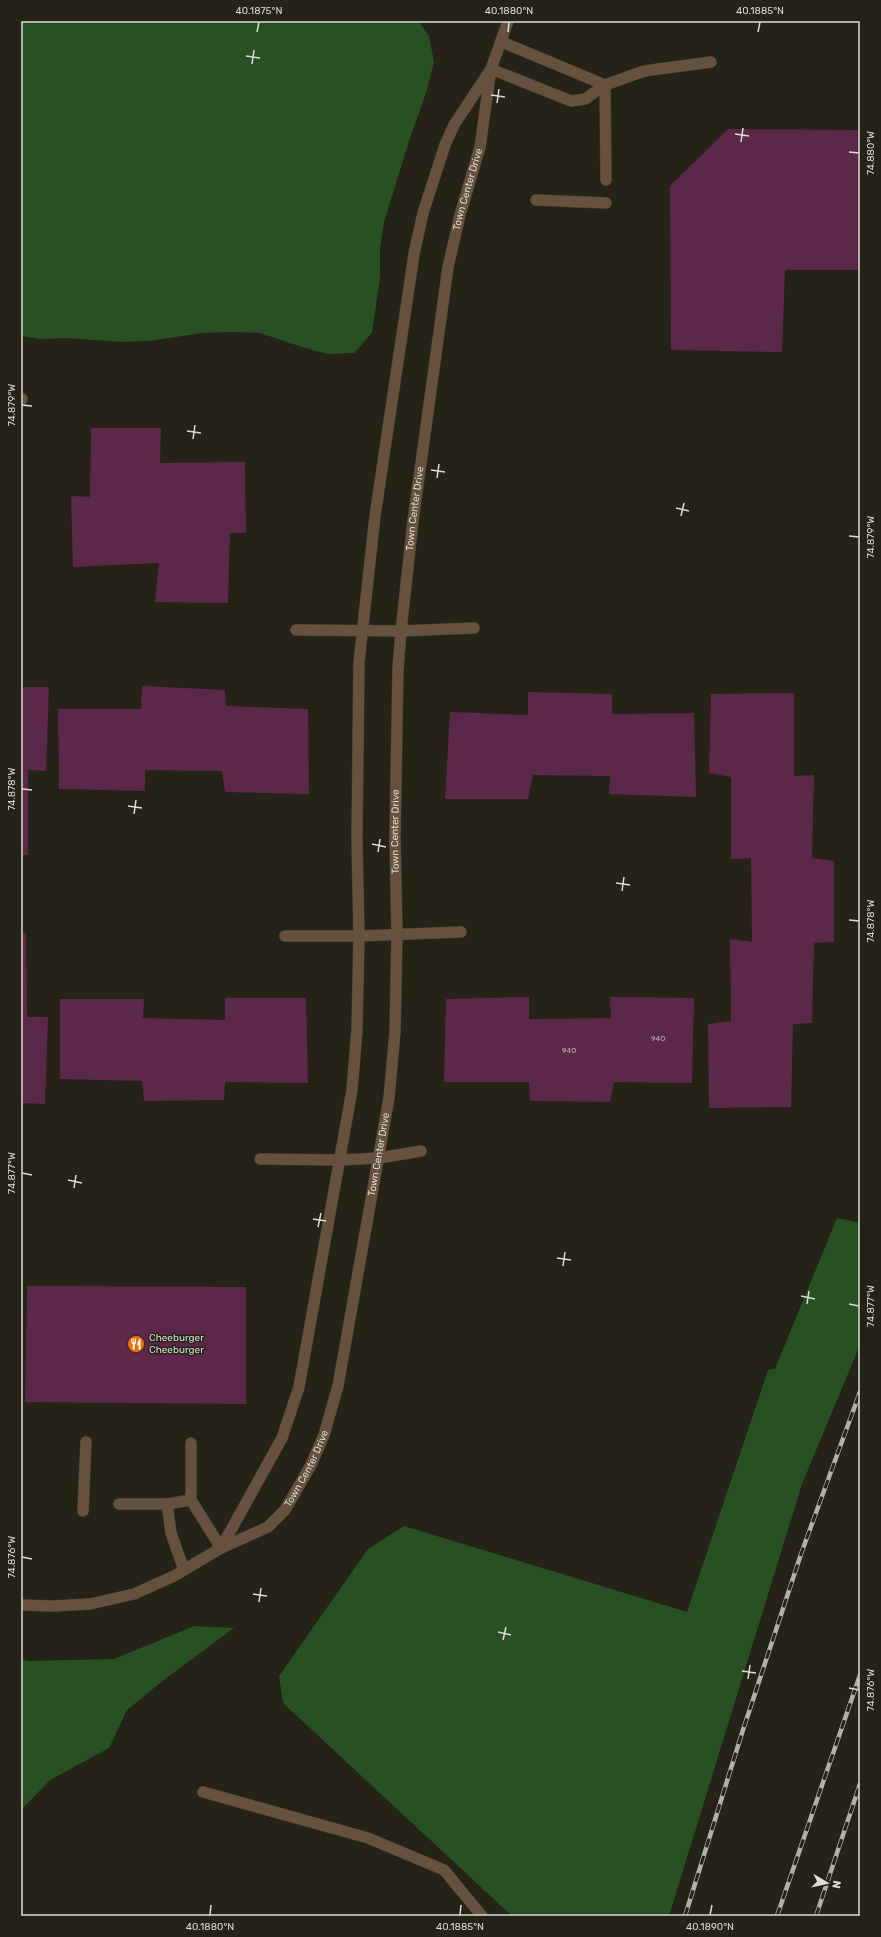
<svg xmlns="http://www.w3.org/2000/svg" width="881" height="1937" viewBox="0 0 881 1937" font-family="Rubik,sans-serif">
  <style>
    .forest { fill: #275123 }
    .building { fill: #5c284a }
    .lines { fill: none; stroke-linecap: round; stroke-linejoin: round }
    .service-casing { stroke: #3f3c31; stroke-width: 12 }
    .minor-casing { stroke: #3f3c31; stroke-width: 12 }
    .service { stroke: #65513e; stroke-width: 11 }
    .minor { stroke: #65513e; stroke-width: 11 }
    .rail-casing { stroke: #b2b0a8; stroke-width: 4.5 }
    .rail { stroke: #252217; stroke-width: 3; stroke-dasharray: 9; stroke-linecap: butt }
    .ticks { fill: none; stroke: #dddcd4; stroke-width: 1.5 }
    .labels { text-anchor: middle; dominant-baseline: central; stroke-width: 3; stroke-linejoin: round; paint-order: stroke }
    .number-label { font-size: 8px; fill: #bdafb2 }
    .street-label { font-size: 10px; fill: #dddcd4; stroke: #252217 }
    .poi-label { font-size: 10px; fill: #dddcd4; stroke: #252217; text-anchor: start }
    .neatline { fill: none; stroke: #dddcd4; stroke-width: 1.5 }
    .ticks-label { font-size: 10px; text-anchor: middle; fill: #dddcd4 }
  </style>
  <rect width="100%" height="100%" fill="#252217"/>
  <g class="forest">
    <path d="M21,21H418L429,36L434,62L427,90L409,141L384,222L380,249V278L372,333L354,353L328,354L302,347L260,333L231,332L203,333L148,341L121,342L68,338L40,339L21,336Z"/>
    <path d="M837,1218L860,1223V1345L802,1484L669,1916H512L283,1703L279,1676L368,1549L404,1526L687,1612L768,1370L775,1369Z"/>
    <path d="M194,1626L234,1628L165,1679L127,1710L109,1748L50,1780L21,1810V1659L28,1661L114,1659Z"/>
  </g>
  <g class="building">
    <path d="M728,129L860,130V270H785L782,352L671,350L670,186Z"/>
    <path d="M91,428H161L160,463L245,462L246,533H230L228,603L155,602L159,563L73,567L71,496L90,497Z"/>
    <path d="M142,686L225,690L226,706L308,709L309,794L225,792L222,771L145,770V791L59,789L58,709H141Z"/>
    <path d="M21,687H49L46,771L28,770V855H21Z"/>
    <path d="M528,692L612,694V714L694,713L696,797L609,794L610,776L533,775L528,799H445L450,712L528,715Z"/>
    <path d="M794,693V776L814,775L812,858L834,861V942L814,943L812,1023L793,1024L791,1107L709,1108L708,1024L731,1021L730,939L752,942L751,858L731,859V777L709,773L711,694Z"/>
    <path d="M21,933H26L27,1017H48L45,1104L21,1103Z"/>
    <path d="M529,997V1019L611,1018L610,997L694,998L692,1083L614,1082L610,1102L530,1101L529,1082H444L446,999Z"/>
    <path d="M225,998H306L308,1083L225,1082L224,1100L144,1101L142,1081L60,1079V999H144L143,1018L225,1020Z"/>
    <path d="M27,1286L246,1287V1404L25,1402Z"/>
  </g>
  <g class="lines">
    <g class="service-casing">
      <g id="service">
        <path d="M502,42L605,85"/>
        <path d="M491,69L571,101L585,99L605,85L644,71L711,62"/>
        <path d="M605,85L606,180"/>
        <path d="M536,200L606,203"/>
        <path d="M21,398L22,399"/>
        <path d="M296,630L401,631L474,628"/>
        <path d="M285,936H359L461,932"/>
        <path d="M260,1159L340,1160L379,1158L421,1151"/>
        <path d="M191,1500L221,1548"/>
        <path d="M119,1504H167L191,1500V1443"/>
        <path d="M167,1504L171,1533L184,1570"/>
        <path d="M83,1511L86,1442"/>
        <path d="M203,1792L368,1838L444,1870L482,1916"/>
      </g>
    </g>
    <g class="minor-casing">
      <g id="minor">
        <path d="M221,1548L282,1438L299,1387L352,1090L357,1030L359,936L357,838L359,662L375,516L414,254L423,213L445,145L454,125L491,69L508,21"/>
        <path id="s1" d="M21,1605L54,1606L90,1604L134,1594L174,1576L221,1548L268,1527L285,1510L311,1465L324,1435L338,1386L389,1098L395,1032L397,934L395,838L398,669L401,631L413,521L448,267L460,215L480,147L491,69"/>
      </g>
    </g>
    <use href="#service" class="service"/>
    <use href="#minor" class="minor"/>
    <g class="rail-casing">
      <g id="rail">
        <path d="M685,1916L742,1733L801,1554L860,1392"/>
        <path d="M777,1916L860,1675"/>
        <path d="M816,1916L860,1784"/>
      </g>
    </g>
    <use href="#rail" class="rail"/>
  </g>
  <path class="ticks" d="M257,32L259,22M508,32L509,22M758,32L760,22M246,56L260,58M252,64L254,50M491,95L505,97M497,103L499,89M735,134L749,136M741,142L743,128M849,152L859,153M22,405L32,406M187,431L201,433M193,439L195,425M431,470L445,472M437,478L439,464M676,508L689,511M681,516L684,503M849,536L859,537M22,789L32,790M128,806L142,808M134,814L136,800M372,844L386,847M378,852L380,839M616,883L630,885M622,891L624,877M849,920L859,921M22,1173L32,1175M68,1180L82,1183M74,1188L76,1175M313,1219L326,1221M318,1227L321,1213M557,1258L571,1260M563,1266L565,1252M801,1296L815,1299M807,1304L809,1291M849,1304L859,1306M22,1557L32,1559M253,1594L267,1596M259,1602L261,1588M498,1632L511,1635M503,1640L506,1627M742,1671L756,1673M748,1679L750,1665M849,1688L859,1690M210,1915L211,1905M460,1915L461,1905M710,1915L712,1905"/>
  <defs>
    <g id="restaurant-disc" transform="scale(0.9)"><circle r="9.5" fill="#e8710a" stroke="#252217"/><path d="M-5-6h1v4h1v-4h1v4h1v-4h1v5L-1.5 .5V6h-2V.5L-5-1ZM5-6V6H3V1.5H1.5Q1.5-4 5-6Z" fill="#fff"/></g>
  </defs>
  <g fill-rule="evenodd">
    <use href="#restaurant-disc" x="136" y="1344"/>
  </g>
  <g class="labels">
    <g class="number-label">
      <text x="658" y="1038">940</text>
      <text x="569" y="1050">940</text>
    </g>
    <g class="street-label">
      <text stroke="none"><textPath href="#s1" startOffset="1631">Town Center Drive</textPath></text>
      <text stroke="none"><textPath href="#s1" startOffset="1307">Town Center Drive</textPath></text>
      <text stroke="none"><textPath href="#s1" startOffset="983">Town Center Drive</textPath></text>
      <text stroke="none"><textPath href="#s1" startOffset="659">Town Center Drive</textPath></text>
      <text stroke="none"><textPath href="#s1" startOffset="335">Town Center Drive</textPath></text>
    </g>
    <g class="poi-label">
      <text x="149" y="1338">Cheeburger<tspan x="149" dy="12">Cheeburger</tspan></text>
    </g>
  </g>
  <rect width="881" height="1937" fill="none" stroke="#252217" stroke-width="44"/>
  <g transform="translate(827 1883) rotate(99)" stroke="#252217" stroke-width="3" paint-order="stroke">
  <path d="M0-3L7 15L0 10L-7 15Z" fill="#dddcd4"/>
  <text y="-6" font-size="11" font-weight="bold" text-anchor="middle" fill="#dddcd4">N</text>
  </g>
  <rect x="22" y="22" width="837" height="1893" class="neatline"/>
  <g class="ticks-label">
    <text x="259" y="14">40.1875°N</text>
    <text x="509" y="14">40.1880°N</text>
    <text x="760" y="14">40.1885°N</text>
    <text transform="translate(870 153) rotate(-90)" y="4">74.880°W</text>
    <text transform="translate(11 405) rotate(-90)" y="4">74.879°W</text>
    <text transform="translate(870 537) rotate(-90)" y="4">74.879°W</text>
    <text transform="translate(11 789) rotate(-90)" y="4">74.878°W</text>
    <text transform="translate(870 921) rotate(-90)" y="4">74.878°W</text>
    <text transform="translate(11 1173) rotate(-90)" y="4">74.877°W</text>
    <text transform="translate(870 1306) rotate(-90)" y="4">74.877°W</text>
    <text transform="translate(11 1557) rotate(-90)" y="4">74.876°W</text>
    <text transform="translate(870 1690) rotate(-90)" y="4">74.876°W</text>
    <text x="210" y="1930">40.1880°N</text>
    <text x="460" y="1930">40.1885°N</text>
    <text x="710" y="1930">40.1890°N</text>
  </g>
</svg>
